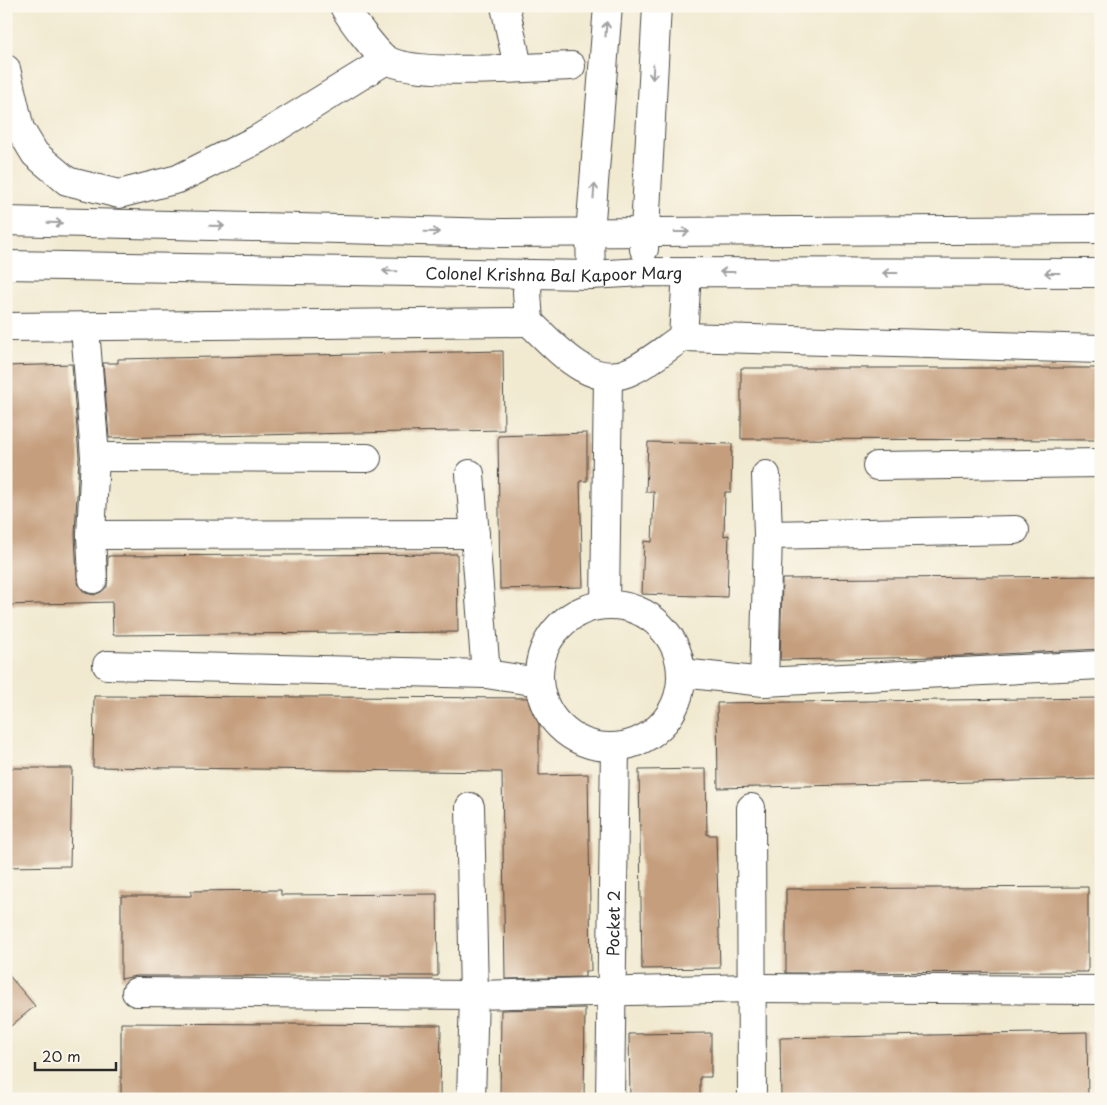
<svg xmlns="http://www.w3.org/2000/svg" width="1107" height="1105" viewBox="0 0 1107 1105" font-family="'Playpen Sans',sans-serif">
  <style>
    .building { fill: #c59e7d }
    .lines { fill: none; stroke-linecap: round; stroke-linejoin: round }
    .minor-casing { stroke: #494844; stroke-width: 30 }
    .minor { stroke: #fff; stroke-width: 28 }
    .oneway { stroke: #a0a0a0 }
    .labels { text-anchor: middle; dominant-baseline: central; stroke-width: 4; stroke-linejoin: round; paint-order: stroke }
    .street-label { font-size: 16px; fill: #2b2b2b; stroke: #fbf7ec }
  </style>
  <rect width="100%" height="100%" fill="#fbf7ec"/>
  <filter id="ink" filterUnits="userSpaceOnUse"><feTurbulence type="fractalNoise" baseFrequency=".02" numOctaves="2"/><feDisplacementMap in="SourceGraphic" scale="10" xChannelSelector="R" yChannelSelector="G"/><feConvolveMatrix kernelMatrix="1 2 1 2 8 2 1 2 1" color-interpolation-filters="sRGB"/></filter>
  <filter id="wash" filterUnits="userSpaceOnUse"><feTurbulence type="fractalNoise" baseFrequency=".0096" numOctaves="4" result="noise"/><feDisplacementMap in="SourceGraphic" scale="20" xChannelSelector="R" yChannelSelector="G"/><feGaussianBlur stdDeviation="1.12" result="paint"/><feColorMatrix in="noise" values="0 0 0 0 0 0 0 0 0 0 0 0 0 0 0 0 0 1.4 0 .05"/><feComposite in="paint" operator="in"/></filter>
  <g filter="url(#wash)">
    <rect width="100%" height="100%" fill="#f1ead1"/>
    <g id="blocks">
      <g class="building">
        <path d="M503,351L504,430L109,438L103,363H118V359Z"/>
        <path d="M72,364L79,457L75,534L77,580L80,587L85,593L94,595L101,592L107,587L108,556L457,554L458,632L113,635L112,602L6,605V366Z"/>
        <path d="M741,368H1101V440L741,439Z"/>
        <path d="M587,433V481H580L583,587L500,589L498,436Z"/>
        <path d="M648,442L732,444L731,492H725L724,536L729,535L727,597L642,594L644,541L652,542L654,492H646Z"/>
        <path d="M1101,576V649L940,657L780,660L782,579Z"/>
        <path d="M94,696L539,698V775L588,774L591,971H585V977L505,979L502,772L93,767Z"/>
        <path d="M1101,698V779L718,788L717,703Z"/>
        <path d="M6,768H72L70,866L6,867Z"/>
        <path d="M706,769L707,835H716L720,968L642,969L639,770Z"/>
        <path d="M1088,887V972L786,973V889Z"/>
        <path d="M281,890V895L437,894L438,976H136L121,979V896H191V891Z"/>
        <path d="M6,972L35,1006L6,1030Z"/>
        <path d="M585,1008L584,1099H500L501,1010Z"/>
        <path d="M121,1023L441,1025L440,1099H121Z"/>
        <path d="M1087,1032L1088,1099H781L780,1038Z"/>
        <path d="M711,1033V1077H700V1099H630L629,1034Z"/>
      </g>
    </g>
  </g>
  <g filter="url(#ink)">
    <use href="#blocks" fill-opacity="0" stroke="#494844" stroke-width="1"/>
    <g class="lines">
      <g class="minor-casing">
        <g id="minor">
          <path d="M344,6C348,16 378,55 387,60C417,77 531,67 571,66"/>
          <path d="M505,6L518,67"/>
          <path d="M6,69L20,129L35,154L67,181L119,194L178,179L258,139L386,60"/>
          <path d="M6,221L501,233L1101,229"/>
          <path d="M644,249L657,6"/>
          <path id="s1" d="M6,265L591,275L643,272L1101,273"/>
          <path d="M529,274L527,292L529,322C555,346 591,391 631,371C649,363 666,348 683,337L1101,349"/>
          <path d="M591,275L590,233L608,6"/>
          <path d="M6,327L529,322"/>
          <path d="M85,328L95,457L91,535L93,579"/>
          <path d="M683,337L687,272"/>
          <path d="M95,457L367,458"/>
          <path d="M877,466L1101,463"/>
          <path d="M470,474L486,674"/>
          <path d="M91,535L475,534"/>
          <path d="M768,535L1015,530"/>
          <circle cx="610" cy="676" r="71"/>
          <path d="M605,605L608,376"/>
          <path d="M107,665L486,674L539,682"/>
          <path d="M682,673L764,682L1101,665"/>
          <path d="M764,682L768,535L766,475"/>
          <path d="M470,807L474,995L471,1099"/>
          <path d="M751,808L752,1099"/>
          <path d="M136,992L474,995L751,988L1101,990"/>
          <path id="s2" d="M610,1099L615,747"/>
        </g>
      </g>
      <use href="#minor" class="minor"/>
    </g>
    <defs><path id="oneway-shaft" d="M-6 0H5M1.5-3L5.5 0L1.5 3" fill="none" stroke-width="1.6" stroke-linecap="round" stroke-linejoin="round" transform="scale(1.25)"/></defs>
    <g class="oneway">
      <use href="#oneway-shaft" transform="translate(606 29) rotate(-86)"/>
      <use href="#oneway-shaft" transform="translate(653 72) rotate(93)"/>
      <use href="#oneway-shaft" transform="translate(594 191) rotate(-86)"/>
      <use href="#oneway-shaft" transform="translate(55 223) rotate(1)"/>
      <use href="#oneway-shaft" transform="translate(217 226) rotate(1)"/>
      <use href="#oneway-shaft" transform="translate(432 232) rotate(1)"/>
      <use href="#oneway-shaft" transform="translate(682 232)"/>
      <use href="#oneway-shaft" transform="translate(390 271) rotate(-179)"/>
      <use href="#oneway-shaft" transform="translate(727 272) rotate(-180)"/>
      <use href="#oneway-shaft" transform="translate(890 273) rotate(-180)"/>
      <use href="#oneway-shaft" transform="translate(1052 273) rotate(-180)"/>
    </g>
  </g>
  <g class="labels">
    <g class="street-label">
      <text stroke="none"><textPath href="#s1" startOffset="548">Colonel Krishna Bal Kapoor Marg</textPath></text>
      <text stroke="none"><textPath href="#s2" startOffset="176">Pocket 2</textPath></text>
    </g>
  </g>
  <rect width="1107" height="1105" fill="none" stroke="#fbf7ec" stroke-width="25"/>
  <path d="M35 1062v8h81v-8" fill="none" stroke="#2b2b2b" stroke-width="2.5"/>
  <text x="42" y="1062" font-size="15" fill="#2b2b2b" stroke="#fbf7ec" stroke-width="4" paint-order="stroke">20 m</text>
</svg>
